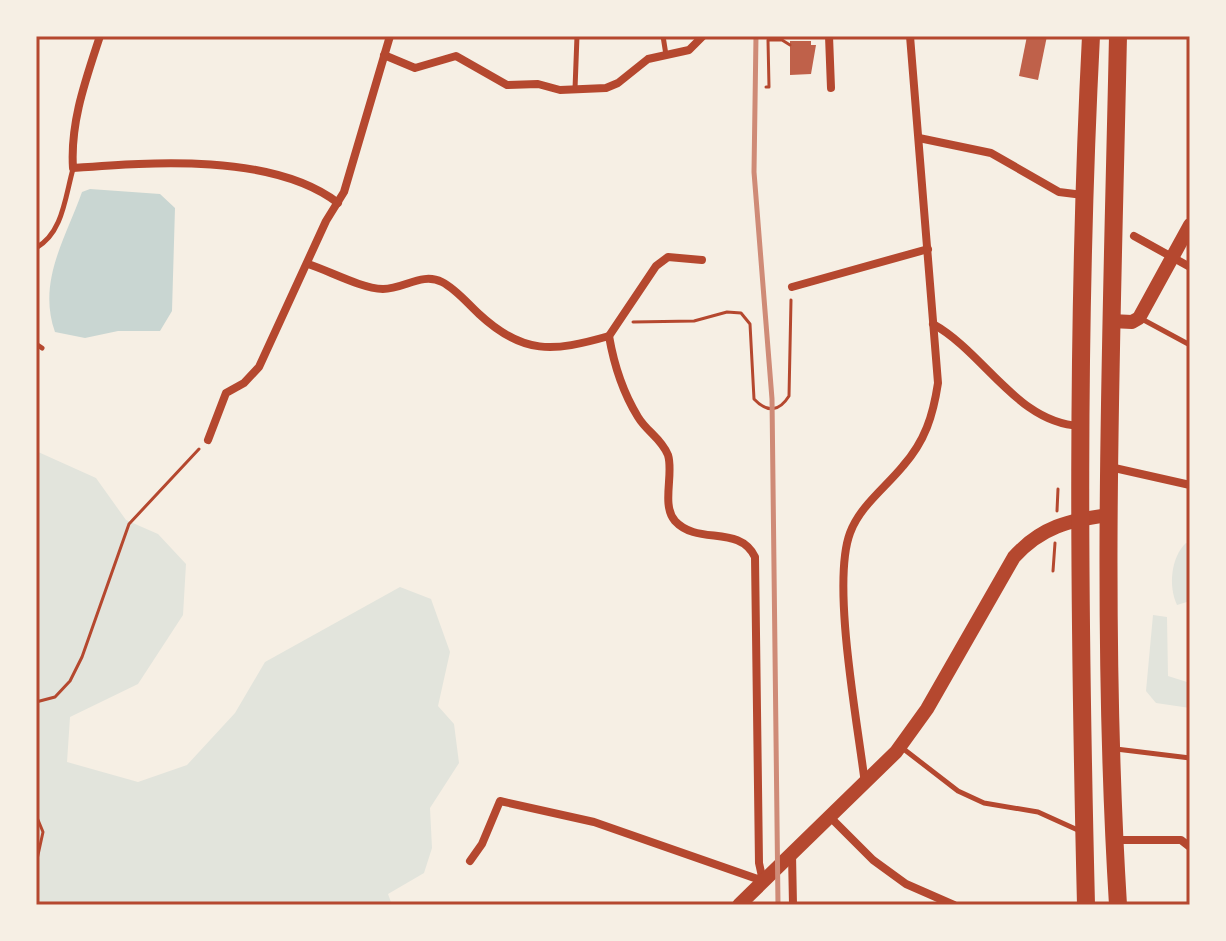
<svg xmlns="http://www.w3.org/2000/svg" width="1226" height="941" viewBox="0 0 1226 941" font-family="'PT Sans Narrow',sans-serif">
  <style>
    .green { fill: #e2e4dc }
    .water { fill: #c9d6d2 }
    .building { fill: #bf614a }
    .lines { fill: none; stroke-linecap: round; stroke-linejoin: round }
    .path { stroke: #b5482f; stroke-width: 3 }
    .service { stroke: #b5482f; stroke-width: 5 }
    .minor { stroke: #b5482f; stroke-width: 8 }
    .secondary { stroke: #b5482f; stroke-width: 14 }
    .trunk { stroke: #b5482f; stroke-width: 18 }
    .rail { stroke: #cf8b77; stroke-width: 5 }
    .neatline { fill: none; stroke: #b5482f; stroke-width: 3 }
  </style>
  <rect width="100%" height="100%" fill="#f6efe4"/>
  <g class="green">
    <path d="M36,451L96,478L126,520L158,534L186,564L183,615L138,684L70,717L67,762L138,782L187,765L235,713L265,662L400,587L431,599L450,652L438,706L454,724L459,763L430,808L432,848L424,873L388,894L392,905H36Z"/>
    <path d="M1186,543L1190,544V601L1177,605C1168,586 1171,557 1186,543Z"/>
    <path d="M1153,615L1167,617L1168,676L1187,682L1190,677V708L1156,703L1146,691Z"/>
  </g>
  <path class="water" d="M90,189L160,194L175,208L172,311L160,331H118L85,338L55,332C37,281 66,238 82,192Z"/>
  <g class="building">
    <path d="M1027,36H1047L1038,80L1019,76Z"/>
    <path d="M790,41H811V45H816L811,74L790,75Z"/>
  </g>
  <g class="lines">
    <g class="path">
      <path d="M766,87H769L768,40H782L790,45"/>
      <path d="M633,322L694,321L727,312L741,313L750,324L754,399C767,413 779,412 789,396L791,300"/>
      <path d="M1057,511L1058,489"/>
      <path d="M1053,571L1055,543"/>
      <path d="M36,702L55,697L70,681L82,657L129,524L199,449"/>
      <path d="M36,815L43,832L36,864"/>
    </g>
    <g class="service">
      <path d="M663,36L666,55"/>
      <path d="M575,89L577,36"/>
      <path d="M36,248C63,233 65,197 73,169"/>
      <path d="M1140,318L1190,345"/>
      <path d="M36,344L42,348"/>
      <path d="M901,747L958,791L984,803L1038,812L1080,831"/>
      <path d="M1116,749L1190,758"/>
    </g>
    <g class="minor">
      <path d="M100,36C86,79 70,122 73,168C152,162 273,153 338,203"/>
      <path d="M829,36L831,88"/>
      <path d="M384,55L415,68L456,56L507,85L538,84L560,90L606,88L618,83L648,59L689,50L703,36"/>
      <path d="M919,138L991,153L1059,192L1083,195"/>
      <path d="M1134,236L1190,267"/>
      <path d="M308,264C330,271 360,288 383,289C404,289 422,272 442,282C456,289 468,304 479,314C523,355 553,352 609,336C614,365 622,391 638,417C647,432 661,438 668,455C674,474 661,505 675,521C698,546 739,524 755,557L759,863L763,881L594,822L500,801L482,844L470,861"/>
      <path d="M792,287L928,249"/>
      <path d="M933,324C985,353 1017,423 1080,426"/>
      <path d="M609,336L656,266L668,257L702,260"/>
      <path d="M208,440L226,393L244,383L259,367L326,221L344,192L390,36"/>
      <path d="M1110,467L1190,485"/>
      <path d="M865,784C858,725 831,584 850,533C860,506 885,488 903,466C925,441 933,416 938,383L910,36"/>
      <path d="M831,818L873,860L906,884L954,905"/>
      <path d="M1115,840H1181L1190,847"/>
      <path d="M792,854L793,905"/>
    </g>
    <g class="secondary">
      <path d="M1111,321L1132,322L1139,318L1190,225"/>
      <path d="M739,905L896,752L927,709L1014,557C1041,527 1069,520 1109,515"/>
    </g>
    <g class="trunk">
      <path d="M1118,36C1112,325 1100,616 1118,905"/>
      <path d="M1086,905C1079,615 1076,326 1091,36"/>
    </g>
    <path class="rail" d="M756,36L754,172L772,399L778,905"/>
  </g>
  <rect width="1226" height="941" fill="none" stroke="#f6efe4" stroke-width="76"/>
  <rect x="38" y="38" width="1150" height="865" class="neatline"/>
</svg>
